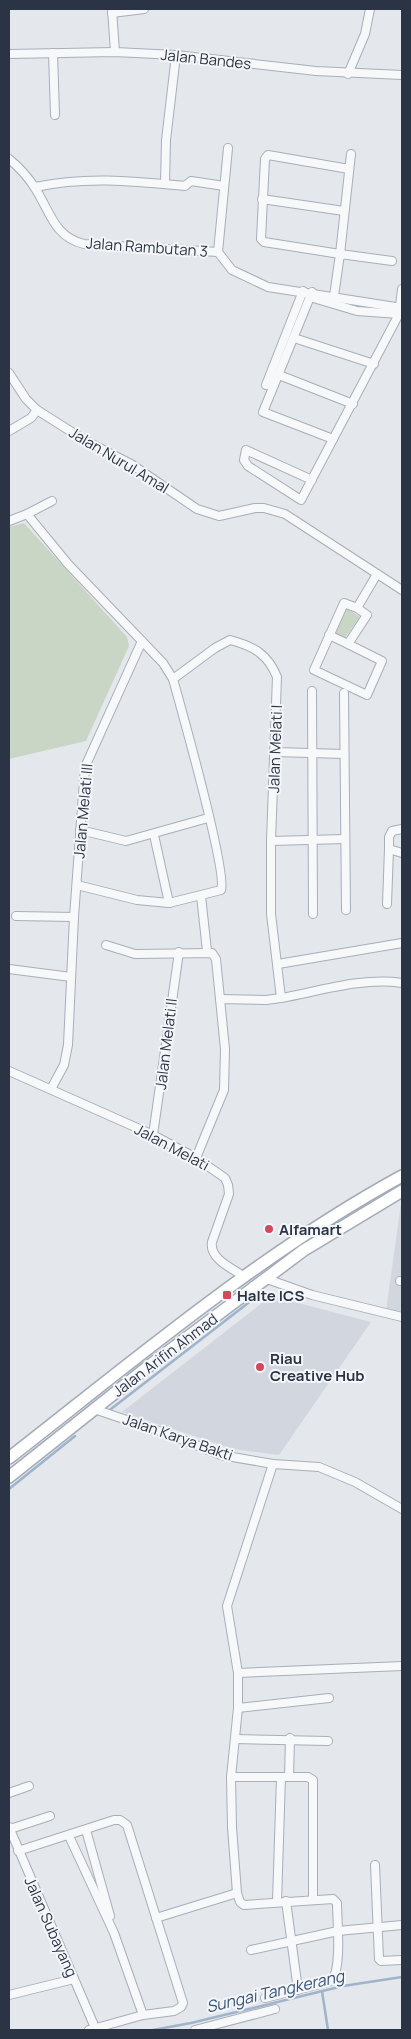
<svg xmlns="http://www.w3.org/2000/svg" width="411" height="2039" viewBox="0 0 411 2039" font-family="Manrope,sans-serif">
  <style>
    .built { fill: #d2d6de }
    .green { fill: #c9d6c5 }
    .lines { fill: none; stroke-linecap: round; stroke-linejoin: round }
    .stream { stroke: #9fb4cc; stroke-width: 2.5 }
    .minor-casing { stroke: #a9aeb7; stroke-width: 10 }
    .primary-casing { stroke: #a3abb8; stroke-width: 14 }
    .minor { stroke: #f7f8fa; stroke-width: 8 }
    .primary { stroke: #fff; stroke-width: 11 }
    .poi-dot { fill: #d1495b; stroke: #f4f6f9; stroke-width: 2 }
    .labels { text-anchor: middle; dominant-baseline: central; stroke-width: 4; stroke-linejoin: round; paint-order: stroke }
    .street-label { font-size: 15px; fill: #2b3445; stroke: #f4f6f9 }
    .poi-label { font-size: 15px; font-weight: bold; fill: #2b3445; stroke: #f4f6f9; text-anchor: start }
    .water-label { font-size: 16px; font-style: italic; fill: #34527a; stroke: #f4f6f9 }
  </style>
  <rect width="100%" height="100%" fill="#e4e7ec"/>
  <g class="built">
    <path d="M402,1196V1314L386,1311Z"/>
    <path d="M271,1296L371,1322L279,1455L233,1449L122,1412Z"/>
  </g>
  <g class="green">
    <path d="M24,523L127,637L129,646L86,741L9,759V527Z"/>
    <path d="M346,608L360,617L344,639L335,634Z"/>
  </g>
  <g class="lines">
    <g class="stream">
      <path d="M111,1409L261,1293"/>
      <path d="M9,1489L75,1436"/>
      <path d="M322,1991L328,2030"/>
      <path d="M153,2030L191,2023L343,1986L402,1977"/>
    </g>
    <g class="minor-casing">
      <g id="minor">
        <path d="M112,9L115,52"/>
        <path d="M112,13L144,9"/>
        <path d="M53,53L55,115"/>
        <path d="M9,54L115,52L176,55L316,71L402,75"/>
        <path d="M348,74L365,34L370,9"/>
        <path d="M9,159C19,167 28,177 35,188C50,211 54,237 84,244L218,252L232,270L268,287L402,308"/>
        <path d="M349,169L268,155L265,159L261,239L264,242L340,254L351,154"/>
        <path d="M165,184L166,140L176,55"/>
        <path d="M35,187C86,176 133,181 185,186L191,181L224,186"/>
        <path d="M262,199L344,211"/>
        <path d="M218,252L228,148"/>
        <path d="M312,292L263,412L333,439"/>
        <path d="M334,296L340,254L392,261"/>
        <path d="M310,297L357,311L399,314"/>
        <path d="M294,338L374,364"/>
        <path d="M9,373L26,399L37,410L86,441L131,464L197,509L219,516L255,508H264L285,514L402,590"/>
        <path d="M279,375L353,404"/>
        <path d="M266,385L303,291"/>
        <path d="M9,431L31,418L37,410"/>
        <path d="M312,480L246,450L244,460L248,466L301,500L399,314L402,289"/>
        <path d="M27,514L68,564L163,663L173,679"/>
        <path d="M9,521L27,514L52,501"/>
        <path d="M357,608L344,603L314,670L367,695L382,661L348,644L367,615L357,608L377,574"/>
        <path d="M329,635L348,644"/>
        <path d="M312,691L313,914"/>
        <path d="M344,693L346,910"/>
        <path d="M274,752L344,754"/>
        <path d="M402,829L392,831L389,837V849L402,853"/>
        <path d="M80,830L126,841L208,818"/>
        <path d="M154,835L169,903"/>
        <path d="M271,841L345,839"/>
        <path d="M77,885L137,900L169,903L221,890C228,874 181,708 173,679L215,648L230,640C253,646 268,654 277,677L271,841V914L281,998L266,1000L220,999L225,1049L224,1090L196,1158"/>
        <path d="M201,896L207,951"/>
        <path d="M387,904L389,849"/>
        <path d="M16,916L74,917"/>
        <path d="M106,945L135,954L212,953L216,959L220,999"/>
        <path d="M278,964L402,943"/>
        <path d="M9,969L71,977"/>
        <path d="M281,998C320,991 363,977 402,983"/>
        <path d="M9,1071L153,1135L196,1158L225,1178L228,1185L229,1194L212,1242C209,1259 233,1269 245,1277"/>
        <path d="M51,1089L64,1065L68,1045L74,917L85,767L142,641"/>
        <path d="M153,1135L179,952"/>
        <path d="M267,1279L312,1295L402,1317"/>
        <path d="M400,1281H402"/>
        <path d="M94,1409L168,1434L221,1455L273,1464L319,1467L355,1482L402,1509"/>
        <path d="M238,1673L402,1666"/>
        <path d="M238,1708L329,1698"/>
        <path d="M235,1739L328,1741"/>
        <path d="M231,1777H308L313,1780V1898"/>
        <path d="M289,1777L290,1738"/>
        <path d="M9,1793L29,1786"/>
        <path d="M9,1827L96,2030"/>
        <path d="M10,1829L50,1816"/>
        <path d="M86,1830L110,1916"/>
        <path d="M69,1836L114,1933L143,2015"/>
        <path d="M18,1851L114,1820H120L127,1825L183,2003L181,2007L174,2011L143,2015L89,2030"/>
        <path d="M375,1865L379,1959L381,1961L402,1960"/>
        <path d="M286,1901L298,1990"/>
        <path d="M277,1902L281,1777"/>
        <path d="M156,1918L237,1893"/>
        <path d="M251,1950L338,1931L402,1925"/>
        <path d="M9,1995L74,1979"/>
        <path d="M265,1998L332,1981C342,1966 337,1921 337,1903L333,1899L244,1905L240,1902L237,1893L232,1827L231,1777L238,1708V1673L227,1606L273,1464"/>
        <path d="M195,2030L275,2009"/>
      </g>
    </g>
    <g class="primary-casing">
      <g id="primary">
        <path d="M9,1458C136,1359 261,1253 402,1176"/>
        <path d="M9,1477L145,1369L304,1250L402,1191"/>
      </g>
    </g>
    <use href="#minor" class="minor"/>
    <use href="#primary" class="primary"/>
  </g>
  <g class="poi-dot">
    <circle cx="269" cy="1229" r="5"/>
    <rect x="222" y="1290" width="10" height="10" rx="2.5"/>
    <circle cx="260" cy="1367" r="5"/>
  </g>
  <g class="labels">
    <g class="street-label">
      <text transform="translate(206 59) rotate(6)">Jalan Bandes</text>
      <text transform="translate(147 247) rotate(4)">Jalan Rambutan 3</text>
      <text transform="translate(119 460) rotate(31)">Jalan Nurul Amal</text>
      <text transform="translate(275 749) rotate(-88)">Jalan Melati I</text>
      <text transform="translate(83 811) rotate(-85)">Jalan Melati III</text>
      <text transform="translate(166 1044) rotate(-83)">Jalan Melati II</text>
      <text transform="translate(172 1147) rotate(28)">Jalan Melati</text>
      <text transform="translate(165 1355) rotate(-37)">Jalan Arifin Ahmad</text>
      <text transform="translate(178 1437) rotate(19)">Jalan Karya Bakti</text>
      <text transform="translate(51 1927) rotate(66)">Jalan Subayang</text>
    </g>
    <g class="poi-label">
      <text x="279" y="1229">Alfamart</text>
      <text x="237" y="1295">Halte ICS</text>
      <text x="270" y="1358">Riau<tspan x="270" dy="17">Creative Hub</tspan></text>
    </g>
    <g class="water-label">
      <text transform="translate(275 1991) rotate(-13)">Sungai Tangkerang</text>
    </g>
  </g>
  <rect width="411" height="2039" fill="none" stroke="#2b3445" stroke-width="20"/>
</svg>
